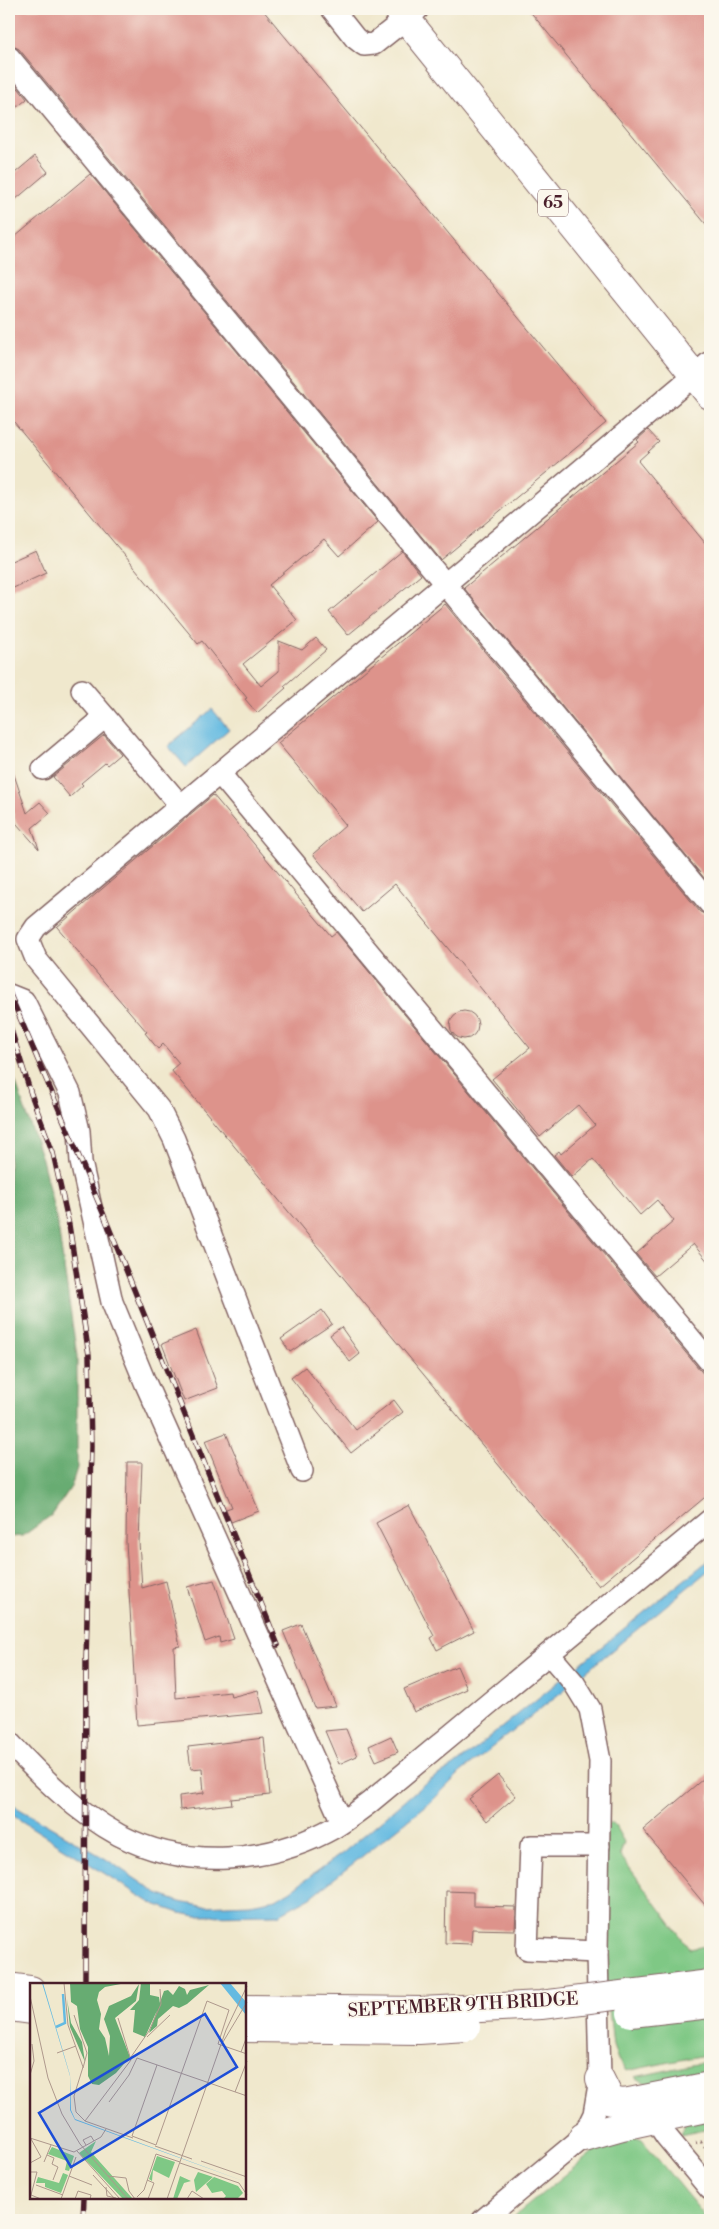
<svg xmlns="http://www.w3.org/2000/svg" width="719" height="2229" viewBox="0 0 719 2229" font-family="'Libre Bodoni',serif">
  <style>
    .green { fill: #7fc885; stroke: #647458 }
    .forest { fill: #67ac72; stroke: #58664e }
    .water { fill: #64bae1; stroke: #576c86 }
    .building { fill: #dd938b }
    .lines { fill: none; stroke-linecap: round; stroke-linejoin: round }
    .minor-casing { stroke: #846564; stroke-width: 24 }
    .major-casing { stroke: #846564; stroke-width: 30 }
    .highway-casing { stroke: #846564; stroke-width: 30 }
    .path { stroke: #846564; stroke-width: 3; stroke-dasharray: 1 4; stroke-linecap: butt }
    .minor { stroke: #fff; stroke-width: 21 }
    .major { stroke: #fff; stroke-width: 28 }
    .highway { stroke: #fff; stroke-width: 28 }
    .rail-casing { stroke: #4a1f2b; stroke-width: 5.5 }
    .rail { stroke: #fbf7ec; stroke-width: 4; stroke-dasharray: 11; stroke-linecap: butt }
    .highway-bridge-casing { stroke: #846564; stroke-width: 30; stroke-linecap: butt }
    .highway-bridge { stroke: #fff; stroke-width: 28 }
    .labels { text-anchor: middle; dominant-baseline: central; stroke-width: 4; stroke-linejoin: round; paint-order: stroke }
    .shield { fill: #fbf7ec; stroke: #7f6065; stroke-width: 1 }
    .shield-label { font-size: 16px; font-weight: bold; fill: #4a1f2b }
    .street-label { font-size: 18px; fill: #4a1f2b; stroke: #fbf7ec }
    .inset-river { fill: none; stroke: #64bae1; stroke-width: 2.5 }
    .inset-road { fill: none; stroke: #ae988c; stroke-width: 1 }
    .view { fill: #1d4ed8; fill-opacity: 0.15; stroke: #1d4ed8; stroke-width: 2.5 }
    .inset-edge { fill: none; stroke: #4a1f2b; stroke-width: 2.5 }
  </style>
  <rect width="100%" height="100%" fill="#fbf7ec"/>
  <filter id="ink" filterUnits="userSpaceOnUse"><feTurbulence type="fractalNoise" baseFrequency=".02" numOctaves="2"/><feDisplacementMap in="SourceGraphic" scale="10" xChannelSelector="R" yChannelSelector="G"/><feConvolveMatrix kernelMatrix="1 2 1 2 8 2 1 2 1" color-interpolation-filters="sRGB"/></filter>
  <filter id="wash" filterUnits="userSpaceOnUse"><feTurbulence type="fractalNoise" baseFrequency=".0096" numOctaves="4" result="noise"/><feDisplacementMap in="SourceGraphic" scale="20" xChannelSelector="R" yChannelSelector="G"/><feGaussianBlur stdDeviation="1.12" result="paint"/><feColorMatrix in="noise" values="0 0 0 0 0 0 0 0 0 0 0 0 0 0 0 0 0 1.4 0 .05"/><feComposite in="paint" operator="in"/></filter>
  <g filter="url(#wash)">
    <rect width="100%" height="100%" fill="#f0e8cd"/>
    <g class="green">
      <path d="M610,1823L615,1826L624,1842L620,1855L690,1949L710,1945V2054L626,2071L618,2060L613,2046L604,1964L605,1824Z"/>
      <path d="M710,2061V2072L649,2085L635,2077Z"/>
      <path d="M710,2116V2128L681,2134L685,2123Z"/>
      <path d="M635,2137L642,2140L708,2220H510L598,2148L616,2140Z"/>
    </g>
    <path class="forest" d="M9,1063L42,1159L58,1226L77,1356V1468L71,1487L53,1514L23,1536L9,1537Z"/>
    <g class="water">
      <path d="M212,709L229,729L186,767L168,746Z"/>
      <path d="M710,1559V1569L564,1690L461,1772L433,1800L311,1897L278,1915L197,1916L180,1913L151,1903L9,1813V1803L106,1859L158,1894L179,1902L202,1906L250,1904L276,1899L291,1890L344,1852L424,1784L454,1766Z"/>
    </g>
    <g id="blocks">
      <g class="building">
        <path d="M9,9H262L606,423L441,560L19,49L9,44Z"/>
        <path d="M528,9H710V229Z"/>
        <path d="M10,78L27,99L9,114V80Z"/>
        <path d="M35,156L48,172L9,205V178Z"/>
        <path d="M90,174L378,522L339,556L324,539L269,585L297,620L243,664L261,686L279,671V641L302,650L316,638L326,650L284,686L286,688L257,713L245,699L247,698L202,641L198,644L9,416V242Z"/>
        <path d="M648,430L659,442L638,461L710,549V885L464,588L639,442L637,440Z"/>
        <path d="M36,550L46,573L9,590V562Z"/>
        <path d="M402,551L421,575L348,635L329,612Z"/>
        <path d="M445,604L700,912L710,916V1264L693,1244L655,1276L636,1254L674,1221L657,1200L640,1215L593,1159L572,1177L554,1155L559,1151L561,1154L595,1125L578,1105L540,1137L492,1079L530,1048L395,884L362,912L313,854L346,825L278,743Z"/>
        <path d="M104,735L120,754L107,765L105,763L81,783L83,785L70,797L53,777Z"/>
        <path d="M9,766H11L27,813L40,802L50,813L32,828L39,849L16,823L9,800Z"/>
        <path d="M213,795L331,936L336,932L710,1382V1493L599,1586L171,1070L179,1063L163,1044L158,1049L145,1033L147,1032L57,927Z"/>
        <circle cx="464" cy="1025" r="14"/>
        <path d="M322,1310L332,1324L290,1352L281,1339Z"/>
        <path d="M341,1327L360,1354L350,1362L330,1335Z"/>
        <path d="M196,1330L218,1388L184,1401L162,1344Z"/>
        <path d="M305,1367L356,1430L394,1400L403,1412L351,1453L291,1378Z"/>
        <path d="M226,1433L259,1511L231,1522L226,1509L232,1507L205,1441Z"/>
        <path d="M127,1462H142L139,1542L142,1588L166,1581L180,1646L174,1647L176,1698L230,1692L231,1697L258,1690L264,1713L137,1725L126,1542Z"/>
        <path d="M409,1505L474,1631L437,1650L431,1638L434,1636L376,1523Z"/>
        <path d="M214,1580L234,1639L220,1643L219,1637L205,1642L187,1587Z"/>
        <path d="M301,1624L336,1706L315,1708L283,1631Z"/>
        <path d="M457,1666L467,1689L414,1712L404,1689Z"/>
        <path d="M346,1729L357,1756L339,1764L325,1731Z"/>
        <path d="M391,1736L398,1752L376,1761L369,1746Z"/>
        <path d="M264,1738L270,1795L231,1799L232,1804L180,1810L179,1796L204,1793L202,1768L191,1769L188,1747Z"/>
        <path d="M710,1773V1911L643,1830Z"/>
        <path d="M498,1775L516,1796L487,1821L469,1799Z"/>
        <path d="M446,1891L473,1892V1906L516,1907L515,1930L472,1929L471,1944L445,1943Z"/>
      </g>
    </g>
  </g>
  <g filter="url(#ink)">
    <use href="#blocks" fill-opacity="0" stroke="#846564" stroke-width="1"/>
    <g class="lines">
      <g class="minor-casing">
        <g id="minor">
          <path d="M332,9L355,38L364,45L374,44L418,9"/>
          <path d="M9,57L710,904"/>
          <path d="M82,690L181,806"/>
          <path d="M43,769L105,717"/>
          <path d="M220,774L710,1362"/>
          <path d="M9,995L24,1001L70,1093L79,1131L81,1162L112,1302L145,1382L342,1822"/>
          <path d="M302,1471L174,1139L159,1109L36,959L28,939L36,927L710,362"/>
          <path d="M9,1742C41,1777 77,1812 119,1835C186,1870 270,1864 335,1827C347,1820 358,1811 369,1803L710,1520"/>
          <path d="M597,1952L527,1949L531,1846H599"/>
          <path d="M654,2118L666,2136L710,2189"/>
          <path d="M483,2220L583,2137L594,2114L600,2079L597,1952L600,1761L590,1709L574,1683L549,1654"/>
        </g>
      </g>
      <g class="major-casing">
        <g id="major">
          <path d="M398,9L710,395"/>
          <path d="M600,2079L611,2101L624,2103L710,2086"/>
          <path d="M583,2137L622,2126L710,2107"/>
        </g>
      </g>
      <g class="highway-casing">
        <g id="highway">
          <path d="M9,1987L31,1990"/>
          <path d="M9,2007L31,2010"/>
        </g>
      </g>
      <g class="path">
        <path d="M701,2142L710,2153"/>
        <path d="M696,2143L710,2140"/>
      </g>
      <use href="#minor" class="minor"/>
      <use href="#major" class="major"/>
      <use href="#highway" class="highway"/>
      <g class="rail-casing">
        <g id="rail">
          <path d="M9,992L103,1213L278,1645"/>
          <path d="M9,1023L31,1094L53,1153L69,1225L89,1355L91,1446L86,1662L85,1984"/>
          <path d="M83,2220L84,2198"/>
        </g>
      </g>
      <use href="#rail" class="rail"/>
      <g class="highway-bridge-casing">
        <g id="highway-bridge">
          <path d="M245,2009L421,2011L541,2005L710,1984"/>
          <path d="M631,2013L710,2004"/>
          <path d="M245,2028L419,2030L466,2027"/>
        </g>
      </g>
      <use href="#highway-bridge" class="highway-bridge"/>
    </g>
  </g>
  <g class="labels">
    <rect class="shield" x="538" y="189.5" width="30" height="27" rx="4"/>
    <g class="shield-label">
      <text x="553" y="203">65</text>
    </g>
    <g class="street-label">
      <text transform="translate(463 2005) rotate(-3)">SEPTEMBER 9TH BRIDGE</text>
    </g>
  </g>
  <g transform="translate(30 1983)">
    <rect width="216" height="216" fill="#f0e8cd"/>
    <path d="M66,158L61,169L102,215L93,216L49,170ZM22,164L44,173L39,188L35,187L37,178L18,171ZM127,173L145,179L139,195L123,187L122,198L119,196ZM168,189L183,194L166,209L164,197ZM33,190L38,192L31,210L15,204V200H6L8,194L29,200ZM150,193L161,198L154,200L147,216H143ZM184,194L208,203L213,210L207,216H193L196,213L192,208L182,210L176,201L193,207L176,201Z" fill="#7fc885"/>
    <path d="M40,0H96L75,4L69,9L67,17L71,31L69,46L75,55L79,73L80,53L74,36L79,23L101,13L109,1L106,18L85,35L100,74L86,90L69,102L62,101L58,93V64L50,46L47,23L41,19ZM111,0H120V12L129,14L130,21L115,54L103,49L105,27H100L109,17ZM179,2L157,21L149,25L143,23L128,36L127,43L119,50L134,8L138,7L143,12L149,3L155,6L157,12L160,7ZM37,16L41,40L52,59L55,79L40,44Z" fill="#67ac72"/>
    <path d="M12,0H13L40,92L41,127L45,136L216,199L45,137L40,127V93ZM190,0H200L216,19V32Z" fill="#64bae1"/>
    <path class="inset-river" d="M26,44L35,40L33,11"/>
    <path class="inset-road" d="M34,0L38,42L53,84L44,113L46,129L55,138L103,155M0,13L18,95L32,131L50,161L98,216M44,32L57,70L53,85M117,54L140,32M193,59L217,19M211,69L217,53M27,70L46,63M101,74L119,48L131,21L130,6M127,82L102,153L126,162L177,18L199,27L188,61L217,71M0,92L4,78L2,61M205,109L217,78M79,119L99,92L107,75L217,113M55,138L101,77L88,35M0,155L44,169L71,154L76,146M56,162L53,157L61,153L64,158M125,163L162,176M47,168L90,216M17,172L24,175L22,181L28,184L23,197M171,178L217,194M14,179L21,162M0,180L11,174L1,156M150,180L209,200L217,212M0,189H7L1,212L11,216M63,192L85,216M39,193L62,202M78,193L96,195L99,208L105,216M117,197L124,200L118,216M6,202L33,212M76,204L77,213L86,215M107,214L114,207L126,171L150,179M31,216L46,174M45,216L48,208L61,212L60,216M137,216L196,47L217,3M157,216L162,208L174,216"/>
    <path class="view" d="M175,31L207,84L41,184L9,130Z"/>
    <rect width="216" height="216" class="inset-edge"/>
  </g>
  <rect width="719" height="2229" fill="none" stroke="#fbf7ec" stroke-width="30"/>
</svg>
